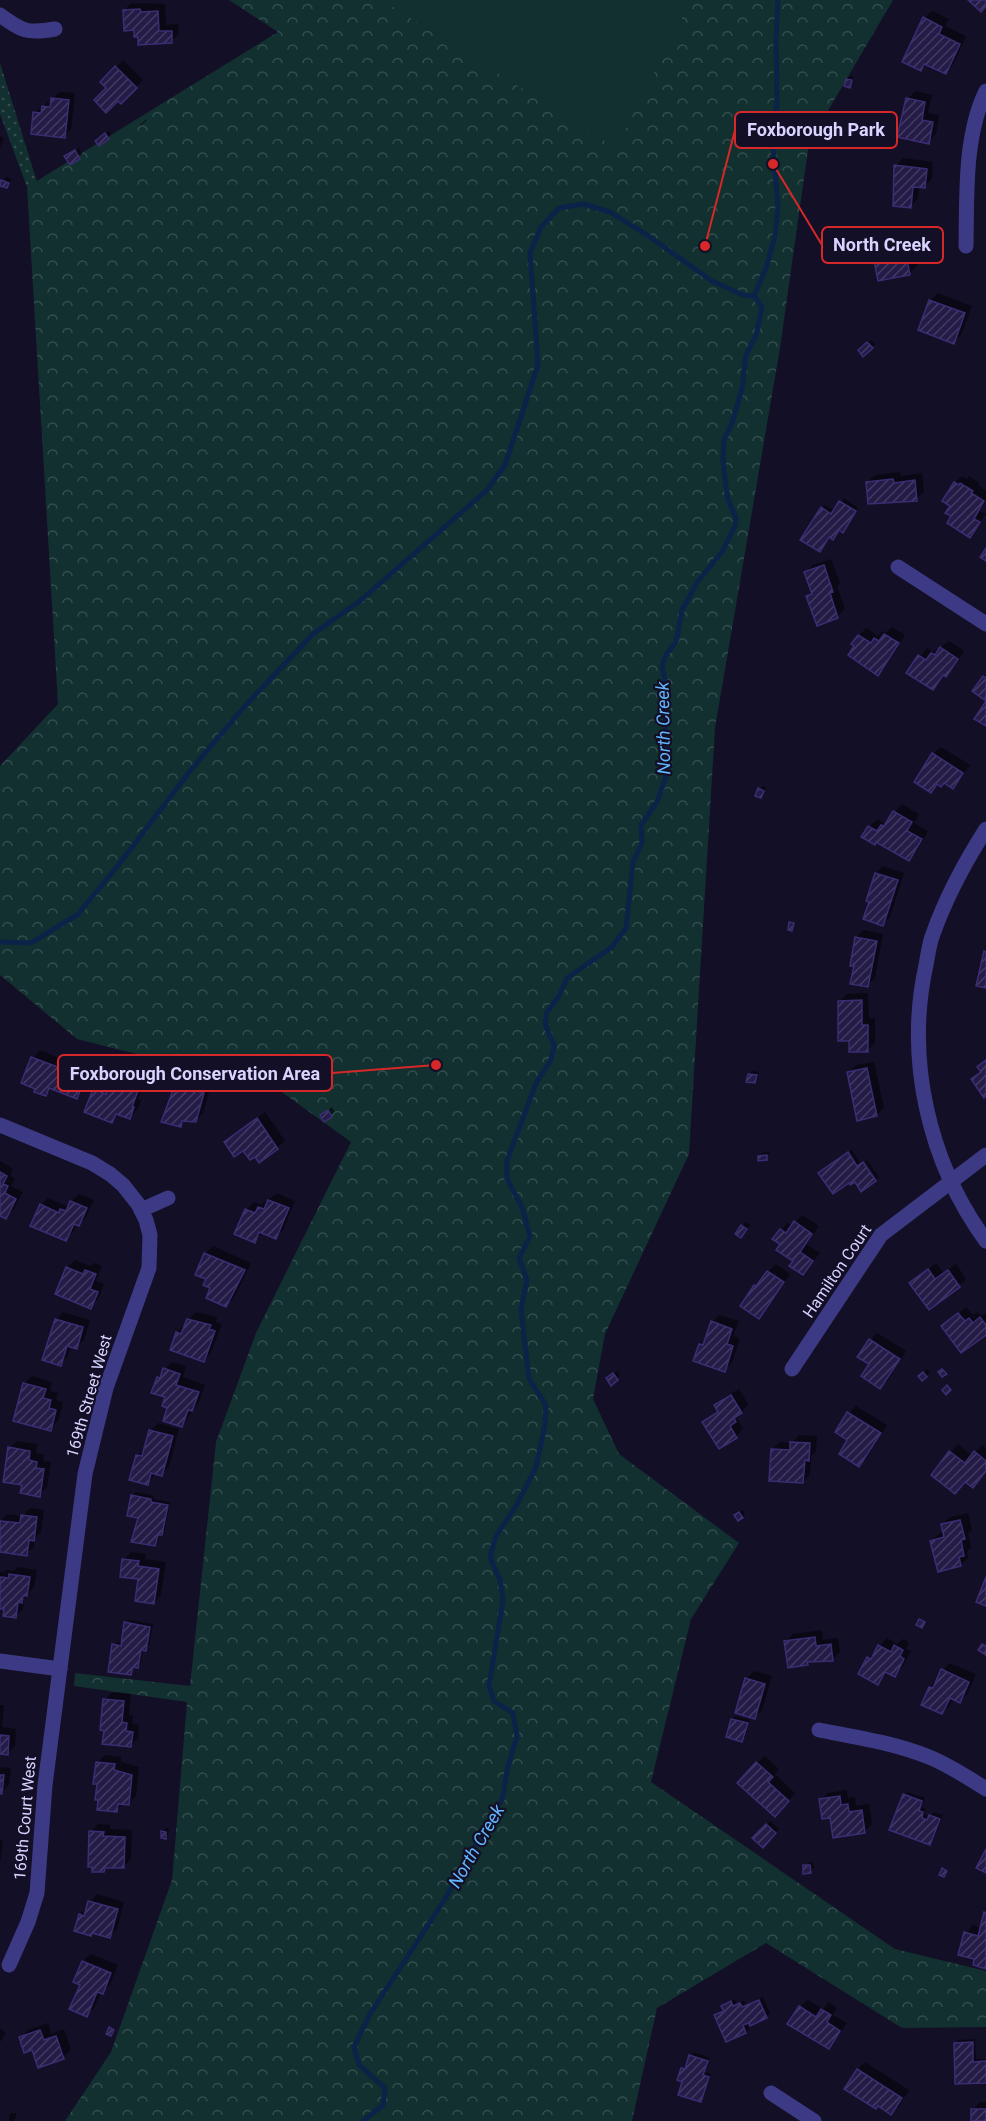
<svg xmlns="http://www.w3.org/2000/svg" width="986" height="2121" viewBox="0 0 986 2121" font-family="Roboto,sans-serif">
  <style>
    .grass { fill: url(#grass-dots) }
    .park { fill: url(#park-crowns) }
    .pitch { fill: #12302f }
    .shadow { fill: #0007 }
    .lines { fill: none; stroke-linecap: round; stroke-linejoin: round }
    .stream { stroke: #0c2248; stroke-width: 5 }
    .building { fill: url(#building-hatch); stroke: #3b2d73; stroke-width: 1.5 }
    .minor { stroke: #3d3a85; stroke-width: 15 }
    .tertiary { stroke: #3d3a85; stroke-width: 15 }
    .labels { text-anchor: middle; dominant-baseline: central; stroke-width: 4.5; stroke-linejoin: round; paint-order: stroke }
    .street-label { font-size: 16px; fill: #d9d4ff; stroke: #130f26 }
    .water-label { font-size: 18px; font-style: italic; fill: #62b6ff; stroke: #130f26 }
    .leader { fill: none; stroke: #d62828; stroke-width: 2 }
    .callout-dot { fill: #d62828; stroke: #130f26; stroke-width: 2 }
    .callout { fill: #130f26; stroke: #d62828; stroke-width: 2 }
    .callout-label { font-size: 18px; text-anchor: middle; font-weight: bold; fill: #d9d4ff }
  </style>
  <defs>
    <pattern id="grass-dots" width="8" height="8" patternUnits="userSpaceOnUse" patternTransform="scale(1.5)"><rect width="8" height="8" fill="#12302f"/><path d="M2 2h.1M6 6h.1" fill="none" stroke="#344d4e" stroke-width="1.8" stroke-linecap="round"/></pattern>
    <pattern id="park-crowns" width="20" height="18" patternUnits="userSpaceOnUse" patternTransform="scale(1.5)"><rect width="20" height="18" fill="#12302f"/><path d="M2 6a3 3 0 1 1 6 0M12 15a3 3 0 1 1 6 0" fill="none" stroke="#344d4e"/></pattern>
    <pattern id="building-hatch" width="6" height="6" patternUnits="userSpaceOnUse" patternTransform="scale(1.5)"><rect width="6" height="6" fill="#241b47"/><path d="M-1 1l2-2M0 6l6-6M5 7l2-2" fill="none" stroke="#433b63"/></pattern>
  </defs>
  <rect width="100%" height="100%" fill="#130f26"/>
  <path class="grass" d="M0,63L37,182L27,187L0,114Z"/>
  <path class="park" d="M229,0H893L809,143L780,348L715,728L689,1154L605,1334L593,1399L619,1454L739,1543L691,1619L651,1782L895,1949L986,1971V2027L902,2028L766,1943L657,2008L632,2121H65L111,2052L172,1880L187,1702L74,1686L75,1673L190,1686L216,1442L256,1333L351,1142L279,1090L77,1039L0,975V766L58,704L27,187L278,32Z"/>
  <path class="pitch" d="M382,0H691L616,148Z"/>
  <g class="shadow">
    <path d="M132,3L165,4L166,25L178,24L179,34L171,41L139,35L124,10Z"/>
    <path d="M932,11L949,19L945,26L966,36L953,65L945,72L927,63L921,70L924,18Z"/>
    <path d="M123,60L143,80L121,102L102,82Z"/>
    <path d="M850,76L854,77L849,86L847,79Z"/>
    <path d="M915,91L932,95L928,113L939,115L936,134L928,142L908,99Z"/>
    <path d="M60,92L75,93L71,129L64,136L35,113Z"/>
    <path d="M146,119L147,120L141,126L140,125Z"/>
    <path d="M109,131L111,134L108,138L100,137Z"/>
    <path d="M0,136L4,138L0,148Z"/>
    <path d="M79,148L82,154L79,157L70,153Z"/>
    <path d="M903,158L933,162L932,179L924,187L919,186L918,199L910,206L896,166Z"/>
    <path d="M6,177L12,179L7,187L1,184Z"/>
    <path d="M910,233L917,266L909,274L873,246L880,238Z"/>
    <path d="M938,293L972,306L961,335L953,342L919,330L931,300Z"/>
    <path d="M871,340L875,344L863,355L860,350Z"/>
    <path d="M900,472L901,476L922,473L924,492L916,499L867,483L875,475Z"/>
    <path d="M962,476L967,479L969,476L979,483L978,485L986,491V501L980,511L986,514L970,536L953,516L955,483Z"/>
    <path d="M844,498L858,508L846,528L840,529L833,538L830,536L820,550L822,508L825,505L835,511Z"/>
    <path d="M831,559L840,583L837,586L845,609L838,616L817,624L808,596L812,592L806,572L813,565Z"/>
    <path d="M892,627L905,635L885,667L878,675L859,636L866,628L878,636L883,631L886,633Z"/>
    <path d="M949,641L964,651L953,668L946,675L944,674L933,689L908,673L927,648L933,653Z"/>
    <path d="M941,747L970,765L953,787L945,782L939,783L931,791L933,754Z"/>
    <path d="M763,786L766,787L761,796L760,789Z"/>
    <path d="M902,804L919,814L914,823L928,831L916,852L908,859L869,827L877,819L884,824Z"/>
    <path d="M883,866L904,873L890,917L882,924L871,901L867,900L876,873Z"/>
    <path d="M864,930L883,934L875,978L867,985L855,965L856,938Z"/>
    <path d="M868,993L869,1018H875V1043L868,1050L850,1040L840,1001L847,994Z"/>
    <path d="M40,1050L69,1062L67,1066L89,1075L84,1090L76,1097L52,1088L45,1095L33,1058Z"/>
    <path d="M874,1062L884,1108L876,1115L848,1073L856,1065Z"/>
    <path d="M121,1071L146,1080L138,1099L141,1100L137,1110L130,1117L119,1113L112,1121L95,1090L102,1082L111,1086L113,1078Z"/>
    <path d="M752,1071L759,1072L758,1078L755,1082L749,1074Z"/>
    <path d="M184,1078L211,1086L203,1113L195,1121L186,1120L180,1125L176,1086Z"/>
    <path d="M332,1107L335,1112L324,1120L321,1115Z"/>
    <path d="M265,1112L285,1141L277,1148H243L226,1142Z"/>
    <path d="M852,1150L861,1164L855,1180L850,1181L823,1170Z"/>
    <path d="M770,1152L766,1158L759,1156L762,1153Z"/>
    <path d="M867,1160L879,1177L877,1179L865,1161Z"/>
    <path d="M0,1161L13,1169L10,1176L15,1178L11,1186L23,1192L13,1210L6,1217L0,1214Z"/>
    <path d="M277,1193L295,1201L283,1230L276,1237L263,1232L255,1241L246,1210L254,1202L261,1205Z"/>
    <path d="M79,1194L94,1200L86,1217L79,1224H77L73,1232L66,1239L41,1205L48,1198L66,1206Z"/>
    <path d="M802,1215L819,1226L806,1244L820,1253L803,1274L782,1244L781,1230L788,1223L793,1226Z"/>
    <path d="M746,1222L750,1225L745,1233H737Z"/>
    <path d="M213,1246L251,1263L234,1298L226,1305L208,1279L205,1254Z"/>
    <path d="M75,1260L90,1266L94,1263L102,1266L96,1281L104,1284L98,1299L90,1307L67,1268Z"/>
    <path d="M936,1263L943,1273L956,1264L966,1279L959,1286L911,1283Z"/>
    <path d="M776,1264L790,1274L766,1310L759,1317L755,1286Z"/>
    <path d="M966,1307L973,1315L978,1312L981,1316L986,1313V1333L943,1326Z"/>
    <path d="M63,1312L90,1320L84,1340L76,1347L71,1346L68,1356L60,1364L56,1320Z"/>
    <path d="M196,1312L217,1317L216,1322L222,1324L211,1353L204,1360L177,1333Z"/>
    <path d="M719,1315L739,1321L733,1336L740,1339L732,1363L724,1370L700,1345L706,1339L712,1322Z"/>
    <path d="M877,1333L906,1351L888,1380L880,1387L871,1363L870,1340Z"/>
    <path d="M172,1362L186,1366L183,1377L205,1385L199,1402L182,1425L169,1407L167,1396L158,1377Z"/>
    <path d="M927,1369L930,1372L923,1379L920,1376Z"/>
    <path d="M617,1371L620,1376L617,1379L611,1375Z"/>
    <path d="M32,1376L52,1382L50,1391L58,1393L56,1400L63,1402L58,1421L50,1429L24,1384Z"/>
    <path d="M739,1389L748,1404L737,1419L743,1429L736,1437L704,1422L719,1410L716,1405L724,1398Z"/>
    <path d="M856,1406L887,1425L867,1458L859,1465L849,1440L837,1432L849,1413Z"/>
    <path d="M158,1423L179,1429L169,1467L162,1474L156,1473L148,1483L137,1456L145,1448L150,1431Z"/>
    <path d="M799,1435L817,1436L816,1452L811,1456L810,1474L803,1482L772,1450L780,1442L792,1443Z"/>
    <path d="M17,1441L37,1444L36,1453L44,1455L43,1461L51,1462L47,1487L39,1495L23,1483L10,1448Z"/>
    <path d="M958,1444L972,1456L982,1445L986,1448V1471L966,1481L933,1475Z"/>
    <path d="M136,1492L154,1496L153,1499L170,1502L165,1530L160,1533L158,1541L155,1545L140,1517L132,1496Z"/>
    <path d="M30,1508L44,1510L41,1532L35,1538L34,1547L26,1554L0,1551L1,1521L8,1514L22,1516Z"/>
    <path d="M743,1510L745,1514L742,1517L736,1515Z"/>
    <path d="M968,1513L972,1530L968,1534L971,1547L967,1552L968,1558L960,1565L932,1541L939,1534L944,1532L942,1525L950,1517Z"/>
    <path d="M131,1552L146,1554L145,1559L166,1562L161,1595L154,1603L139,1578L124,1560Z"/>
    <path d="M18,1567L37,1570L34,1587L24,1599L23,1609L15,1616L6,1608L0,1607V1572L3,1573L6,1570L14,1571Z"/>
    <path d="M129,1620L153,1624L149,1646L146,1650L143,1649L141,1663L137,1666H135L131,1674L114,1645L117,1642L123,1643L126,1623Z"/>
    <path d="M822,1630L823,1640L838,1638L840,1652L833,1659L810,1660L807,1664L786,1641L793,1634Z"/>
    <path d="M887,1638L897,1644L903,1639L909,1642L906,1649L911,1651L902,1668L894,1675L888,1672L878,1683L869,1658Z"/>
    <path d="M949,1663L976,1674L968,1693L960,1701L953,1698L950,1705L942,1713L931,1687Z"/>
    <path d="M754,1671L772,1676L762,1710L755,1717L747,1678Z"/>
    <path d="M112,1692L131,1694L129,1715L133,1716L132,1724L139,1725L138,1738L130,1746L105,1700Z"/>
    <path d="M0,1705H4L2,1727L16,1729L15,1746L7,1754L0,1753Z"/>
    <path d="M736,1716L750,1720L745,1737L742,1740L732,1719Z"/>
    <path d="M105,1755L121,1757V1762L139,1767L136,1796L128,1804L124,1803L116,1811L97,1763Z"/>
    <path d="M765,1756L779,1769L775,1774L795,1793L775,1815L757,1763Z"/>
    <path d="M0,1767L11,1768L9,1785L0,1794Z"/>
    <path d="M847,1790L848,1798L855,1797L856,1806L869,1804L872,1824L865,1831L831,1816L821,1800L828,1793Z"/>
    <path d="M907,1792L925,1798L921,1807L926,1809L924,1814L930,1817L934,1812L943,1815L933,1840L930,1843L904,1795Z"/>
    <path d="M770,1821L779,1829L763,1846L755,1838Z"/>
    <path d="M98,1824L110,1825V1829L132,1830L131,1859L123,1867L108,1866L104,1871L90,1832Z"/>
    <path d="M166,1828L169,1829L168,1834L165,1837L163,1832Z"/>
    <path d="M0,1840L3,1841L0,1864Z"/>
    <path d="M813,1862L814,1868L810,1871L804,1866L808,1863Z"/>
    <path d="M97,1894L124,1902L117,1929L110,1936L93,1932L80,1915Z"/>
    <path d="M986,1912V1967L976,1958L966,1933L973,1925L981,1928Z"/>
    <path d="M91,1954L118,1965L110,1985L101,1992L94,2008L86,2015L82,1984L75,1981L83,1961Z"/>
    <path d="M763,1997L770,2014L751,2024L749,2021L746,2022L749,2029L745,2032L716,2016L725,2010L723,2006L726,2003L734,1999L737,2004L744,2001L746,2005Z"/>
    <path d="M808,2000L823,2009L829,2002L837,2008L833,2015L847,2023L829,2047L800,2007Z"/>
    <path d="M48,2023L51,2034L64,2029L71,2050L63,2057L33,2048L21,2038L28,2030Z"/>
    <path d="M0,2028L6,2033L0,2042Z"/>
    <path d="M975,2039L976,2059H986V2082L955,2043L959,2040Z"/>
    <path d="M694,2052L710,2058L705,2072L711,2074L704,2097L700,2101L684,2081L682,2069L687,2066L691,2056Z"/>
    <path d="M865,2062L909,2090L899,2106L891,2113L846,2089L858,2069Z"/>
    <path d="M980,2102H986V2121H973V2109Z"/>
    <path d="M12,2113H16V2118L13,2121H9V2116Z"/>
  </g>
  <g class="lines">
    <g class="stream">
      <path d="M754,296L766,268L775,236L778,207L772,134L777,105L776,38L778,0"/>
      <path d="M0,942L31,943L78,914L116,868L190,771L244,707L313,634L361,600L487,490L505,465L538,365L530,253L541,227L559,208L583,204L610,212L647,235L712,281L743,295L754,296"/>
      <path d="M363,2121L383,2105L385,2088L359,2065L354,2047L370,2014L445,1899L503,1797L507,1770L517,1736L513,1713L494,1701L489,1686L503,1600L500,1580L490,1557L496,1536L516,1506L536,1467L545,1425L546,1405L529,1379L521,1309L527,1280L519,1258L530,1236L522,1207L507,1179V1161L536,1083L551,1060L554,1045L545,1024L547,1012L559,996L567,978L612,947L626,928L633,862L642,843L641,825L657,802L667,774L669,759L665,733V679L662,667L665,656L676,642L682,610L698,581L722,552L735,526L736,518L728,500L725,480L723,460L724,440L732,423L742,389L746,355L756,336L762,307L754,296"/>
    </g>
  </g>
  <g class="building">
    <path d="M968,0H986V6L981,12Z"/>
    <path d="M140,9L141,12L158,11L159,31H172V43L138,45V37H134V30L124,31L123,10Z"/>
    <path d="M923,17L942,27L939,34L960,44L946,74L924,64L921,71L902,62Z"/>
    <path d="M115,66L137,88L121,104L118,101L106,113L94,100L106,88L100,82Z"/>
    <path d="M846,79L852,80L850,88L844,86Z"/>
    <path d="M51,98L69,100L65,138L31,134L33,112L41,113L42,106L50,107Z"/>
    <path d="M906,98L925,102L922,120L933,122L929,144L897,137Z"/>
    <path d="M105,133L109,139L99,146L95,141Z"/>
    <path d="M75,150L80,159L70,165L64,156Z"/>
    <path d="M894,165L927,169L925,188L913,187L911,208L893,206Z"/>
    <path d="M1,180L9,183L7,188L0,186Z"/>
    <path d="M903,239L910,275L878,281L871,245Z"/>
    <path d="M929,300L965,313L954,344L918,330Z"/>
    <path d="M867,342L873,348L863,357L858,350Z"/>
    <path d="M893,479L894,483L915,480L917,501L868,504L866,482Z"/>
    <path d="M954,482L959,485L960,483L973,491L971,493L984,501L974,519L980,522L970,538L947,523L951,516L945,513L950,506L942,501Z"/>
    <path d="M839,501L856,511L843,533L839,530L833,540L829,537L820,552L800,540L821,507L831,514Z"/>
    <path d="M986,548V561L980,557Z"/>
    <path d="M824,565L833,592L830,593L838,618L817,626L806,596L812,594L804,572Z"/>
    <path d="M884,634L899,643L878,676L848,655L854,646L851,644L858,635L871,643L874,638L879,641Z"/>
    <path d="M940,647L958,659L946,677L943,675L933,690L906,673L918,655L926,660L931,653L935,655Z"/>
    <path d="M983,676L986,678V701L972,691Z"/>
    <path d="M986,701V726L974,719Z"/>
    <path d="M932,753L963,773L953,789L944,783L941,787L937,784L931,793L914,782Z"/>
    <path d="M758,788L764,791L761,798L755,796Z"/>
    <path d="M893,811L912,822L907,831L922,839L909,861L876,842L875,845L861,837L868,826L877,831L881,825L884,826Z"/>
    <path d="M875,873L898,880L883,926L863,919L869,902L866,901Z"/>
    <path d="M789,922L794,923L792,931L788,930Z"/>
    <path d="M855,937L877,941L868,987L850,984L854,966H850Z"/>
    <path d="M984,951L986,952V988L976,986Z"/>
    <path d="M862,1000V1025H868V1052H849V1041H838V1001Z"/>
    <path d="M31,1057L63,1069L61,1074L83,1083L77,1099L49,1088L46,1096L34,1092L35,1089L21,1083Z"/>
    <path d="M986,1060V1096L984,1098L971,1079L981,1072L977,1067Z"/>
    <path d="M867,1068L877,1116L857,1121L847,1072Z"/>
    <path d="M748,1074L757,1075L755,1083L746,1082Z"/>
    <path d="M112,1078L139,1088L132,1107H134L130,1119L116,1114L112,1123L84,1112L93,1089L106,1094Z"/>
    <path d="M175,1085L204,1093L196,1122L182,1121L181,1127L161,1122Z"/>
    <path d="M328,1110L332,1117L324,1122L320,1115Z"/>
    <path d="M257,1118L278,1149L259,1163L255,1157L250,1160L243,1151L234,1157L224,1142Z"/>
    <path d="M848,1152L857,1166L863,1162L876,1181L861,1192L855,1182L850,1185L849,1183L833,1194L818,1173Z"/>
    <path d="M767,1155V1160L758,1161V1156Z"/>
    <path d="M0,1172L7,1176L3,1184L8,1186L5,1193L16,1199L6,1219L0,1216Z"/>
    <path d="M268,1200L289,1208L276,1239L259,1232L255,1243L234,1234L245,1209L255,1213L258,1207L264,1209Z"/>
    <path d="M70,1201L87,1208L79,1226L74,1224L66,1241L30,1226L40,1204L59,1213L60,1209L66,1211Z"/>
    <path d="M794,1221L812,1234L800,1252L813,1261L803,1275L789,1266L793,1261L776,1250L780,1244L772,1239L780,1229L786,1233Z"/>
    <path d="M741,1225L747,1229L741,1238L735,1234Z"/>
    <path d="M204,1253L245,1270L226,1307L206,1298L210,1288L203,1285L206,1279L195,1275Z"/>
    <path d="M66,1267L83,1274L85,1270L96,1274L90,1289L98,1292L91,1309L55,1294Z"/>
    <path d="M928,1269L935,1279L948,1270L960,1287L929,1310L909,1283Z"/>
    <path d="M767,1271L784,1282L759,1319L740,1306L754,1285L756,1286Z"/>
    <path d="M958,1313L965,1321L969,1318L973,1323L980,1317L986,1325V1335L961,1353L941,1326Z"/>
    <path d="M55,1319L83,1327L77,1349L67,1346L61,1366L42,1360Z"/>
    <path d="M187,1319L211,1325L209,1329L215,1331L204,1362L170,1350L176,1332L181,1334Z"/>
    <path d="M711,1321L732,1329L727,1344L733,1346L725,1372L693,1361L699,1344L703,1345Z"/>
    <path d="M869,1339L900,1359L880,1389L861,1376L869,1364L857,1357Z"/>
    <path d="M163,1368L180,1374L176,1385L199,1392L192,1411L188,1410L182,1427L163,1421L167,1408L162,1406L165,1397L151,1393L157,1377L160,1378Z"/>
    <path d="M942,1369L947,1374L942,1377L938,1372Z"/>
    <path d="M923,1372L927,1377L922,1381L918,1376Z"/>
    <path d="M613,1373L618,1380L611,1386L606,1378Z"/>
    <path d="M23,1383L46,1389L43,1398L51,1400L49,1408L56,1410L51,1431L13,1421Z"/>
    <path d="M947,1385L951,1390L946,1395L942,1390Z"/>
    <path d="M731,1395L742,1413L734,1418L736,1422L730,1426L737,1438L719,1449L702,1422L718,1412L714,1405Z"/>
    <path d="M847,1412L881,1433L859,1467L839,1454L847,1440L835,1432Z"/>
    <path d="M149,1430L173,1436L162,1476L151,1473L148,1485L129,1480L136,1455L142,1456Z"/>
    <path d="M790,1442L810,1443L809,1461L805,1460L803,1483L769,1481L771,1449L790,1450Z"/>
    <path d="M8,1447L30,1451L29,1460L37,1462L36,1468L44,1469L40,1497L20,1493L22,1485L3,1482Z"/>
    <path d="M949,1451L965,1463L974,1451L986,1461V1471L973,1488L965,1482L955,1494L931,1475Z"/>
    <path d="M131,1495L151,1499V1502L168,1505L162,1535H158L155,1546L131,1542L138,1518L127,1516Z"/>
    <path d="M739,1512L743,1518L738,1521L734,1515Z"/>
    <path d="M21,1515L37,1517L34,1541L29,1540L27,1556L0,1552V1521L20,1523Z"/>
    <path d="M960,1520L965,1539L961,1540L964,1556L959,1557L961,1566L938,1572L930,1541L944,1537L941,1524Z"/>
    <path d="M122,1559L139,1561L138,1566L159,1569L154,1604L135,1601L138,1579L120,1577Z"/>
    <path d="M9,1574L30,1577L27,1596H23L22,1603L18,1602L16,1618L3,1616L4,1609H0V1577L9,1578Z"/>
    <path d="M986,1577V1606L976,1602Z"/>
    <path d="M919,1619L925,1622L922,1628L916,1625Z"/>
    <path d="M124,1622L150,1627L146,1651L141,1650L138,1668L133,1667L131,1675L108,1672L112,1644L121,1646Z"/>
    <path d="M815,1637L816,1646L831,1644L833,1661L807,1662L808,1665L788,1668L784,1641Z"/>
    <path d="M982,1644L986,1646V1655L978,1650Z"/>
    <path d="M878,1645L891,1652L894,1645L903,1650L900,1656L904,1659L895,1677L885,1672L878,1685L858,1674L867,1657L871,1659Z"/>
    <path d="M941,1669L969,1682L960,1703L950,1698L942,1714L921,1705L929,1687L933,1688Z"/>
    <path d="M745,1678L765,1684L755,1719L735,1713Z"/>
    <path d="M103,1699L124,1701L122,1722L127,1723L126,1731L133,1732L131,1747L102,1744L104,1731L100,1730Z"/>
    <path d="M731,1719L748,1723L742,1742L726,1737Z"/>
    <path d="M0,1735L9,1736L8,1755L0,1754Z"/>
    <path d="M96,1762L115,1764L114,1770L132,1775L129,1805L118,1804L117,1812L97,1810L98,1800H95L97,1784H93Z"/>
    <path d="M756,1762L773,1777L768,1782L789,1801L775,1817L737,1783Z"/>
    <path d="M0,1775H4L2,1794H0Z"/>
    <path d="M903,1794L922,1801L919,1811L923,1812L922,1818L927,1820L929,1815L940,1819L930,1845L889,1830Z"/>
    <path d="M840,1796L841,1805L848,1804L849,1812L862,1810L865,1833L833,1838L830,1818L822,1819L819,1799Z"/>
    <path d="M766,1824L776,1833L763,1848L752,1838Z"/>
    <path d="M89,1831L104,1832L103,1836L125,1837L124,1868H105L104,1872H92V1867H88Z"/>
    <path d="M161,1831L166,1832V1839L161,1838Z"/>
    <path d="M986,1849V1873L976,1868Z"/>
    <path d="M803,1865H810L811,1873L803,1874Z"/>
    <path d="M942,1868L947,1871L944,1877L939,1875Z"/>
    <path d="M88,1901L118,1909L110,1938L92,1933L91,1936L74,1931L79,1914L84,1916Z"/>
    <path d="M984,1912L986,1913V1969L973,1965L974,1959L958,1955L964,1932L978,1936Z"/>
    <path d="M82,1961L111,1973L103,1994L97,1992L87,2017L69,2009L80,1985L73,1982Z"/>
    <path d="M759,2000L767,2018L750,2026L749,2023L743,2025L746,2033L726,2042L714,2015L724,2011L721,2006L731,2001L733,2006L740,2003L742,2007Z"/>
    <path d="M799,2006L816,2017L821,2009L831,2015L827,2022L840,2031L829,2049L787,2024Z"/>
    <path d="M109,2027L114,2030L111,2036L106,2034Z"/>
    <path d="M40,2030L44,2040L56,2036L64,2059L38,2068L32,2050L24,2053L19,2037Z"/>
    <path d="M973,2042V2062L986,2061V2083L955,2084L954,2043Z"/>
    <path d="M689,2055L708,2061L703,2075L709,2077L701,2102L678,2095L682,2082L677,2080L681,2068L685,2069Z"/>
    <path d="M857,2069L902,2098L891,2115L878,2106L876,2109L844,2089Z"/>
    <rect x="971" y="2109" width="15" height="12"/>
  </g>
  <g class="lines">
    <g class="minor">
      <path d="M0,15C22,31 27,34 55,29"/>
      <path d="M966,246C967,196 964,136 986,91"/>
      <path d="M898,567L986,624"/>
      <path d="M0,1125L92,1163L110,1174L123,1185L138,1204L146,1220L150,1235L149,1268L106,1388L85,1474L45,1785L37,1893L28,1922L9,1965"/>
      <path d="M141,1210L168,1198"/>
      <path d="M792,1369L881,1235L986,1155"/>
      <path d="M0,1661L60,1669"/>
      <path d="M819,1730C856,1737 894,1743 929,1757C949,1765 967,1777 986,1789"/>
      <path d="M771,2093L814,2121"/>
    </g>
    <path class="tertiary" d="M986,829C965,862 946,897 933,934C929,944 928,955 926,965C905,1060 929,1163 986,1241"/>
  </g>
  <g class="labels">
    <g class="street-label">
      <text transform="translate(837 1271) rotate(-56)">Hamilton Court</text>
      <text transform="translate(89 1396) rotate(-74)">169th Street West</text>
      <text transform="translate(25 1818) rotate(-85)">169th Court West</text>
    </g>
    <g class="water-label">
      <text transform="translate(663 728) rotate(-91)">North Creek</text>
      <text transform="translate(476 1846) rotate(-60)">North Creek</text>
    </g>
  </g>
  <path class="leader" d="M705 246L735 130M773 164L822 245M436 1065L332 1073"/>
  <g class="callout-dot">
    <circle cx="705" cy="246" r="6"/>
    <circle cx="773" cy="164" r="6"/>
    <circle cx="436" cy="1065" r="6"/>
  </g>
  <g class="callout">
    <rect x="735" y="112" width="162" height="36" rx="6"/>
    <rect x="822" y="227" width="121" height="36" rx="6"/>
    <rect x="58" y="1055" width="274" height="36" rx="6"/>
  </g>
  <g class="callout-label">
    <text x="816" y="136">Foxborough Park</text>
    <text x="882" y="251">North Creek</text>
    <text x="195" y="1080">Foxborough Conservation Area</text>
  </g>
</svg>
